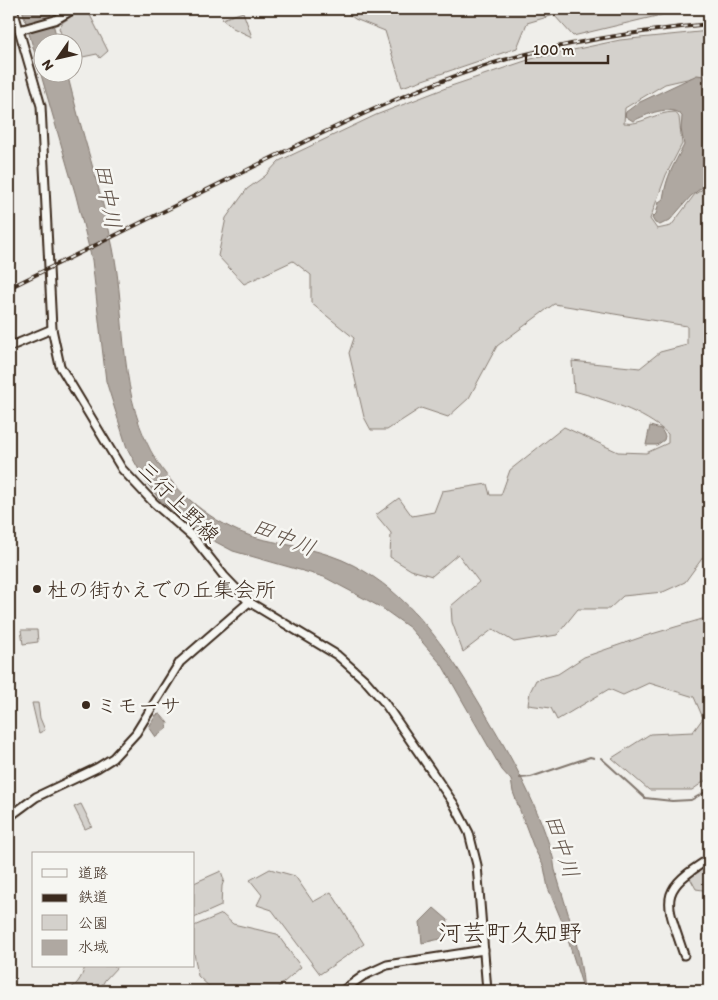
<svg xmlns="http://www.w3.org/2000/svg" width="718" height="1000" viewBox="0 0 718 1000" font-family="Itim,'Klee One',sans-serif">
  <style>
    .green { fill: #d4d1cc; stroke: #887e75 }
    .water { fill: #afa8a1; stroke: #81766d }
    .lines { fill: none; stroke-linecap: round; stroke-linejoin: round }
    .stream { stroke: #81766d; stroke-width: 2 }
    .secondary-casing { stroke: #3b2a1e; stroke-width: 11 }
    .secondary { stroke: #f6f6f2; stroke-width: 7 }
    .rail-casing { stroke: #3b2a1e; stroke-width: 4 }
    .rail { stroke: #f6f6f2; stroke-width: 2; stroke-dasharray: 5.5; stroke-linecap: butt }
    .poi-dot { fill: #3b2a1e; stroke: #f6f6f2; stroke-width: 2 }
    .labels { text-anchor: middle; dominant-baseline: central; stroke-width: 5; stroke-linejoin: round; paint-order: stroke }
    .street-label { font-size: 21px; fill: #3b2a1e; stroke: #f6f6f2 }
    .poi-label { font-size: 21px; fill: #3b2a1e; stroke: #f6f6f2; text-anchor: start }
    .water-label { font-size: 22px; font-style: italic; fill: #64564c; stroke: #f6f6f2 }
    .quarter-label { font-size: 24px; fill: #3b2a1e; stroke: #f6f6f2 }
  </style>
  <rect width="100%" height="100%" fill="#efeeea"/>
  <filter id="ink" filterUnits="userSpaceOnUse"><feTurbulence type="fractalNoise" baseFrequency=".02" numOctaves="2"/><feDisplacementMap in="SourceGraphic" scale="10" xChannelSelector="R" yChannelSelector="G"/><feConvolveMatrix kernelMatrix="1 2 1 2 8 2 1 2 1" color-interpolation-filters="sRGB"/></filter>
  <g filter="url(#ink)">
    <g class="green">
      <path d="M83,9H87L108,51L100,58L97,54L73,59L72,42H64L59,28L63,22Z"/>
      <path d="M342,9H686L573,36L554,15L527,23L517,48L402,87L385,31L355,19Z"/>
      <path d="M243,12L252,37L233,28L222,19Z"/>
      <path d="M709,31V74L665,84L625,108L624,123C640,126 655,112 675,112L679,117L682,144L666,175L650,219L657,229L671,226L695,194L709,185V549L685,582L663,592L623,596L609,609H578L557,635L514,642L493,629L463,652L452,622L451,606L479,582L458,554L432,576L411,570L390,557L391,533L376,515L399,498L412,516L434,512L442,491L487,484L490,495H501L510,470L564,427L618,452L646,453L668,443V434C643,411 606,400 574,391L572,361L640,368L660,352L687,345V326L554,304L497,346L469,398L448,417L421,408L387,430H371L364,417L349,353L354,338L311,303V275L293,261L244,284L218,256L226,218L247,189L265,176L279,161L376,115L451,86L531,59L620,40Z"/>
      <path d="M709,617V778L692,790H649L612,758L650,734L693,732L703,718L694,697L649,683L623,695L609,689L557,720L551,708L528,705L530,692L536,680L558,674L584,657L645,636Z"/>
      <path d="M21,630H37L38,642L23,644Z"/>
      <path d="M32,703H38L40,718L45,730L39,733Z"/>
      <path d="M81,804L92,826L85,829L74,807Z"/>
      <path d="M709,862V891L696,889L690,878L697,870Z"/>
      <path d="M270,869L295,876L313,902L331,892L364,944L320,974L272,910L257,905L262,895L250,880Z"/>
      <path d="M221,871L224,880L222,886L221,906L194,918V883Z"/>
      <path d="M222,914L233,924L277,934L301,967L274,991H214L198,976L194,953V926Z"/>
      <path d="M85,966H118L105,980L99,991H64C76,988 82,978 85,966Z"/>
    </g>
    <g class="water">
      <path d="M22,9H49L58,42H42V72L67,73C81,131 101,189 113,248C127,318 117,400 158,463C180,498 221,529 261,539C292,546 324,550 353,565C409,593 447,649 478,701C507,750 536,799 552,854C554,859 554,865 555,870C567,911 581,949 584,991L563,924L548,888L544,867L534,848L513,792L511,780L502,770L442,665L410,628L382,608L324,577L233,551L195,531L159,499L144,479L127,448L106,381L92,260L76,196Z"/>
      <path d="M697,75L704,76L709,88V182L691,196L670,220L660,225L655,223L652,218L656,214L659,202L663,199C667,174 673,167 684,145L681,129L682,116C670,103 646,115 633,121L625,116L626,112L638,103Z"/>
      <path d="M650,426L661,429L665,436L664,440L657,445H646Z"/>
      <path d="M160,714L168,723L167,728L156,737L149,727L156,715Z"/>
      <path d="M434,908L448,920L445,938L422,943L420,922Z"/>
    </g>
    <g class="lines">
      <g class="stream">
        <path d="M601,758L645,798L672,801L691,800L709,790"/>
        <path d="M520,778L531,777L590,757L594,758"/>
      </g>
      <g class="secondary-casing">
        <g id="secondary">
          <path d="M13,9L41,106L51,308L52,329L60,366L122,469L154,503L193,537L224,576L249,602L337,655L365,680L384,702L454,804L469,833L477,865L487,991"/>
          <path d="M19,30L55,20L74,9"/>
          <path d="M9,347L52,329"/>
          <path d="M9,817L36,797L97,768L113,758L136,733L180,662L249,602"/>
          <path d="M684,955C666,900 656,892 709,859"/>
          <path d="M342,991L363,976L387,965L484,950"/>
        </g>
      </g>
      <use href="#secondary" class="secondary"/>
      <g class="rail-casing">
        <path id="rail" d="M9,288C87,249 165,211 243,172C328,130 413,87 504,60C571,41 640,31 709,24"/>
      </g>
      <use href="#rail" class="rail"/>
    </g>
  </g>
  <g class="poi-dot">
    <circle cx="37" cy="589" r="5"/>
    <circle cx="86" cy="705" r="5"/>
  </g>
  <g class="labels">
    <g class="street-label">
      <text transform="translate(179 502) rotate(45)">三行上野線</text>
    </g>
    <g class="poi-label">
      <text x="47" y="589">杜の街かえでの丘集会所</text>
      <text x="96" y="705">ミモーサ</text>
    </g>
    <g class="water-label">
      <text transform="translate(108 196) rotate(80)">田中川</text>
      <text transform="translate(284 537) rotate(22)">田中川</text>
      <text transform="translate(562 846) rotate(72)">田中川</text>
    </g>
    <g class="quarter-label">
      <text x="510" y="932">河芸町久知野</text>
    </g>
  </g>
  <rect width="718" height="1000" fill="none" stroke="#f6f6f2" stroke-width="30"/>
  <rect x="15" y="15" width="688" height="970" fill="none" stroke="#3b2a1e" stroke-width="2" filter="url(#ink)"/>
  <rect x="32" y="852" width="162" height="115" fill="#f6f6f2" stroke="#aba49d"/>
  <rect x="42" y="869" width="25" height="8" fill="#f6f6f2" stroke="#aba49d"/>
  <text x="78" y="878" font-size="15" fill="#3b2a1e">道路</text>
  <rect x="42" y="894" width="25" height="8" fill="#3b2a1e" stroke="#aba49d"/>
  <text x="78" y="902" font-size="15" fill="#3b2a1e">鉄道</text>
  <rect x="42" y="915" width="25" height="15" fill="#d4d1cc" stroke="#aba49d"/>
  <text x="78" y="928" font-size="15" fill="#3b2a1e">公園</text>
  <rect x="42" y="940" width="25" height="15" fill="#afa8a1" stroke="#aba49d"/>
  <text x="78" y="952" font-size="15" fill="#3b2a1e">水域</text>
  <g transform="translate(58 58) rotate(236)"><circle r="24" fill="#f6f6f2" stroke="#aba49d"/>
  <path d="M0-4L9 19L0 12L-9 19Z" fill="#3b2a1e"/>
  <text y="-8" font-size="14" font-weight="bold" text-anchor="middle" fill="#3b2a1e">N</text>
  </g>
  <path d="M526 55v8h82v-8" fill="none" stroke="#3b2a1e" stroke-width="2.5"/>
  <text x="533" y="55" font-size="15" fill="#3b2a1e" stroke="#f6f6f2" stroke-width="4" paint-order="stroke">100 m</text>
</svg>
